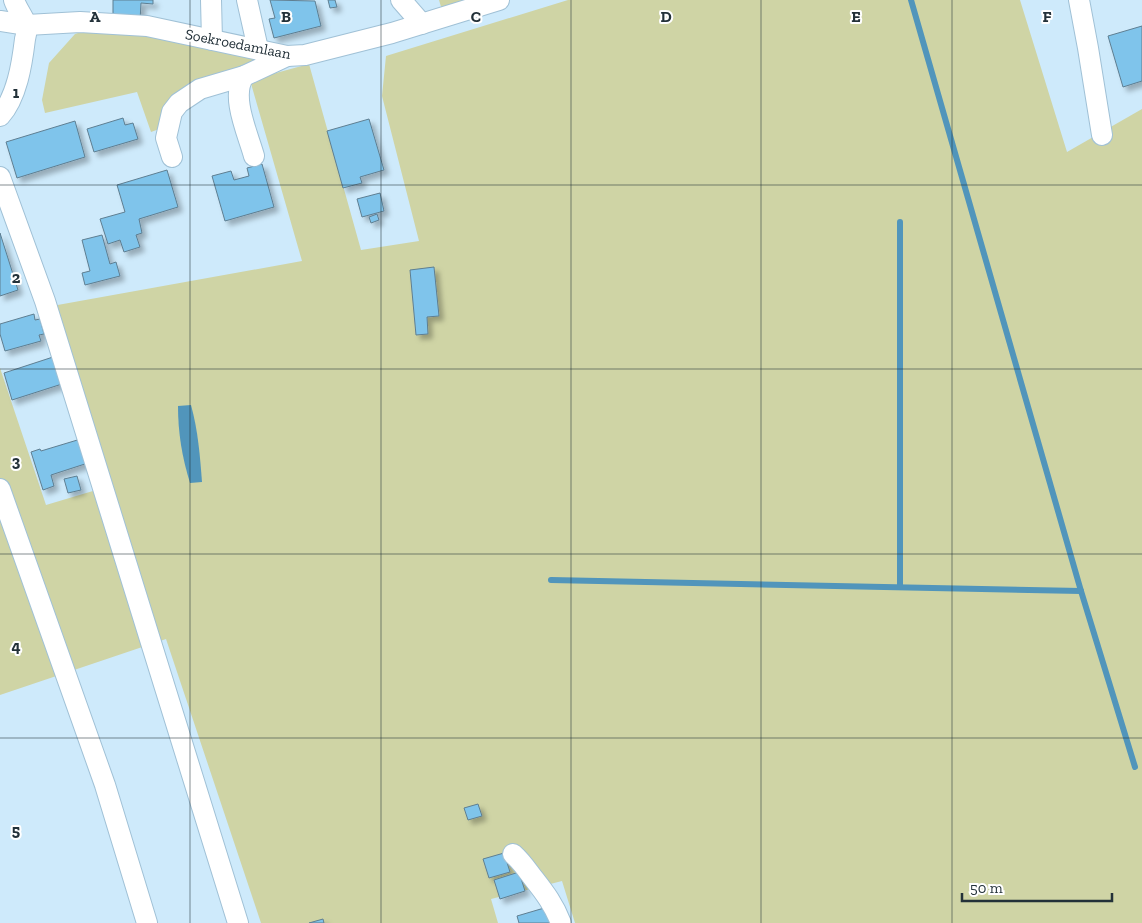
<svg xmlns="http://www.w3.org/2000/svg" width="1142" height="923" viewBox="0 0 1142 923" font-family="'Zilla Slab',serif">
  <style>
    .green { fill: #cfd4a5 }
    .water { fill: #5195bb }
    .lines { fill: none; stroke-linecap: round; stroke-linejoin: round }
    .stream { stroke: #5195bb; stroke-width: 6 }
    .building { fill: #7fc4eb; stroke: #5e7e91; filter: url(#shadow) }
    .minor-casing { stroke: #a0c1d6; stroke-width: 22 }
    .minor { stroke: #fff; stroke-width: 20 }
    .grid { fill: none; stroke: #233139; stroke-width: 1; stroke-opacity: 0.55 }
    .labels { text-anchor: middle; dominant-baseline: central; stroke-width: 4; stroke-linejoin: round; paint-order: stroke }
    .street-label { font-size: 15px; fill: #233139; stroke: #fff }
    .grid-label { font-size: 16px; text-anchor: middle; font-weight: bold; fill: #233139; stroke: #fff; stroke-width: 4; stroke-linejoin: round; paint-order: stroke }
  </style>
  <defs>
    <filter id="shadow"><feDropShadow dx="4.5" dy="4.5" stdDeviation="2.5" flood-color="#0004"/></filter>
  </defs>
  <rect width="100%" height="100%" fill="#ceeafb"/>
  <g class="green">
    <path d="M439,0H476L442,10Z"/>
    <path d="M568,0H1020L1067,152L1142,109V923H575L562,881L491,899L498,923H261L166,639L0,695V368L46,505L113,485L52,306L302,261L250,80L309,64L361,250L419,241L382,96L386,56Z"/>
    <path d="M93,28L150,32L281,60L182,91L162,128L151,132L137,92L45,113L42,100L49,63L75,34Z"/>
  </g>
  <path class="water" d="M191,405C198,430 200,456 202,482L190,483C182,457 178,433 178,406Z"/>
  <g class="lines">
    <g class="stream">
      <path d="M911,0L1081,591L1135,767"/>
      <path d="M551,580L1081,591"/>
      <path d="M900,587V222"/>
    </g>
  </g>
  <g class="building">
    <path d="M113,0H153V4L141,3L140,21L113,20Z"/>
    <path d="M270,0L315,1L321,26L274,38L269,19L275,18Z"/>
    <path d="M328,0H335L337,7L330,8Z"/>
    <path d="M1142,26V81L1123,87L1108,36Z"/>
    <path d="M123,118L125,125L133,123L138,139L94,152L87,129Z"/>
    <path d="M369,119L384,170L360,177L362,183L343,188L327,131Z"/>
    <path d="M75,121L85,157L17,178L6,142Z"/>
    <path d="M262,164L274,207L225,221L212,176L231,171L234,180L249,176L247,168Z"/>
    <path d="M167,170L178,207L139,219L142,233L136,235L140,247L124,252L120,240L108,244L100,219L125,212L117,185Z"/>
    <path d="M380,193L384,211L362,217L357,199Z"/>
    <path d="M377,214L379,220L371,223L369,217Z"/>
    <path d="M0,233L18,290L0,296Z"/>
    <path d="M102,235L110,264L116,262L120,276L85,285L82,273L90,271L82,240Z"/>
    <path d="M434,267L439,316L427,317L428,334L416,335L410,270Z"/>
    <path d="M34,314L35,320L40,319L44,334L39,335L41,341L5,351L0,334V324Z"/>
    <path d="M53,357L62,384L12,400L4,373Z"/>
    <path d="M84,438L91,462L51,475L54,486L43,490L31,452L40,449L41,451Z"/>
    <path d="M77,476L81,490L68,493L64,479Z"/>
    <path d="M478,804L482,816L468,820L464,808Z"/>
    <path d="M504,853L510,872L489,878L483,859Z"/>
    <path d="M519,872L525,891L500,899L494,880Z"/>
    <path d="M551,906L556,923H519L517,916Z"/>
    <path d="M323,919L324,923H309Z"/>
  </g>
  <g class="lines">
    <g class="minor-casing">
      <g id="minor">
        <path d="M211,0L212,40"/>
        <path d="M247,0L258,49"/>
        <path d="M401,0L422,24"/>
        <path d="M1079,0L1088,48L1102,135"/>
        <path d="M0,21L27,25L80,22L147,26L287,56L305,55L392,33L499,0"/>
        <path d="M244,76C230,96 248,134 254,156"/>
        <path d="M0,116C17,97 22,64 25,39C26,35 28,28 26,24C23,16 17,9 14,0"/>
        <path d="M172,157L166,138L172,112L179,103L200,89L244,76L287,56"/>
        <path d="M0,177L45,301L238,923"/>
        <path d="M0,489L105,785L147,923"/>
        <path d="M513,854C522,862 527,870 534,879C545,893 554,905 561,923"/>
      </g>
    </g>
    <use href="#minor" class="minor"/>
  </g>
  <path class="grid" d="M190,0V923M381,0V923M571,0V923M761,0V923M952,0V923M0,185H1142M0,369H1142M0,554H1142M0,738H1142"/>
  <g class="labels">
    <g class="street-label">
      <text transform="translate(238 44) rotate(11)">Soekroedamlaan</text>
    </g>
  </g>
  <g class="grid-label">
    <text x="95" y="22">A</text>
    <text x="286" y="22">B</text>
    <text x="476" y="22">C</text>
    <text x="666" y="22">D</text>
    <text x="856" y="22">E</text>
    <text x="1047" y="22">F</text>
    <text x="16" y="98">1</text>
    <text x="16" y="283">2</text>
    <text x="16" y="467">3</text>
    <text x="16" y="652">4</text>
    <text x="16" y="836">5</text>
  </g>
  <path d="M962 893v8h150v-8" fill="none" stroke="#233139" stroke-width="2.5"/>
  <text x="970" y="893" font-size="15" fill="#233139" stroke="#ffffff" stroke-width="4" paint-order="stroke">50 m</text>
</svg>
